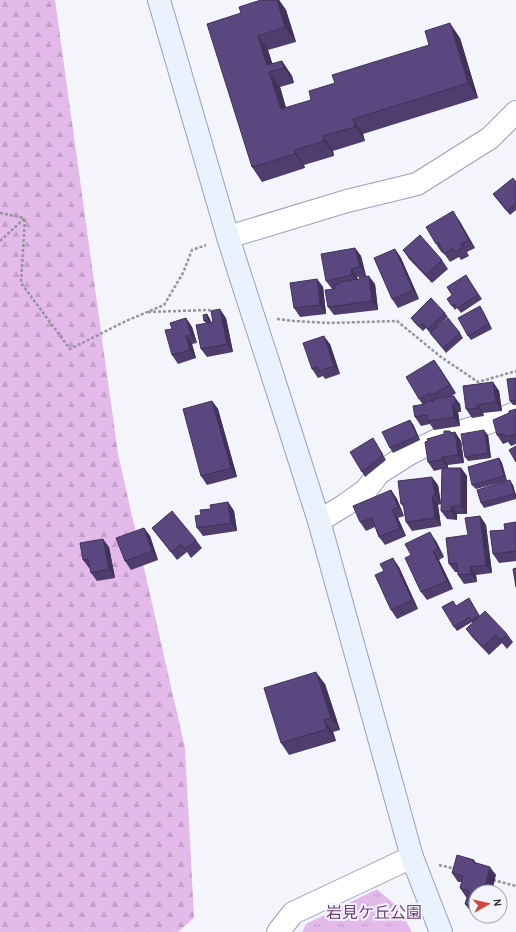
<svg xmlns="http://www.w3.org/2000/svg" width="516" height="932" viewBox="0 0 516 932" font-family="'Alegreya Sans','Noto Sans JP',sans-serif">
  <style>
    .forest { fill: url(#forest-firs) }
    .park { fill: url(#park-tufts) }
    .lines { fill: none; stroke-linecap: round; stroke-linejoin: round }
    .street-casing { stroke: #9ba0ba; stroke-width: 24 }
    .secondary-casing { stroke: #9ba0ba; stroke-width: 24 }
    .path { stroke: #94959d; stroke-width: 2.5; stroke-dasharray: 3 2; stroke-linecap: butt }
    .street { stroke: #fff; stroke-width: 22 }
    .secondary { stroke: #eaf2fd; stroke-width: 22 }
    .secondary-bridge-casing { stroke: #9ba0ba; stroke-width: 24; stroke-linecap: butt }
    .secondary-bridge { stroke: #eaf2fd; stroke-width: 22 }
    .wall { fill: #4e3d6d }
    .shaded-wall { fill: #403259 }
    .building { fill: #5b477f; stroke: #403259 }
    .labels { text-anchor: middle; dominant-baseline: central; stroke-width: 4; stroke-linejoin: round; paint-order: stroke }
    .park-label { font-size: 16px; fill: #733b7d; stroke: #f4f5fb }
  </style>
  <defs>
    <pattern id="forest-firs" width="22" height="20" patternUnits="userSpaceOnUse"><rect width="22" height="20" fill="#e3baea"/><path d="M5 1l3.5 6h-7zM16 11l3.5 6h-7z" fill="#c3a0c9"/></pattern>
    <pattern id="park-tufts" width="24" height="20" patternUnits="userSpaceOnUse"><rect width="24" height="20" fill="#e3baea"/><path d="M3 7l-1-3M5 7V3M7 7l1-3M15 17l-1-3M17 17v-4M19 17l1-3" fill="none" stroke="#c3a0c9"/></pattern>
  </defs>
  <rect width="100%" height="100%" fill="#f4f5fb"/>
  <path class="forest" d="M0,0H55L118,454L185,748L194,918L178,932H0Z"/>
  <path class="park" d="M377,889L399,908L412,932H302L306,924Z"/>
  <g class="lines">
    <g class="street-casing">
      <g id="street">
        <path d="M228,237L347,201L417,184L490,138L516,112"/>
        <path d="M319,521L345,505L366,490L379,473L409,454L445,436L476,427L516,413"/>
        <path d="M278,932L293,913L412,857"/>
      </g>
    </g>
    <g class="secondary-casing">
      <g id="secondary">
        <path d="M159,0L228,237L240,275"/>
        <path d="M273,377L319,521L412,857L441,932"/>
      </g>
    </g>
    <g class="path">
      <path d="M0,213L25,218"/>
      <path d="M0,241L25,218L21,283L70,349L126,321L164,305L183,273L192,250L206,245"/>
      <path d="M148,312L208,310L215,311"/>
      <path d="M277,319L294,321L330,323L397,321L441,357L478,382L516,371"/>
      <path d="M439,865L456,869"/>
      <path d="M493,880L516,886"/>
    </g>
    <use href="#street" class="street"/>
    <use href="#secondary" class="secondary"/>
    <g class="secondary-bridge-casing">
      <path id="secondary-bridge" d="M240,275L273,377"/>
    </g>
    <use href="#secondary-bridge" class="secondary-bridge"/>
  </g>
  <g class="wall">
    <path d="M261,0H279L286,10L296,42L268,50L272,64L282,61L292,76L294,83L280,87L286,108L311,100L335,83L460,38L478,98L363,134L365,141L333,151L334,156L304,165L305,168L262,182L252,167L241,13Z"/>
    <path d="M516,182V210L510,215L493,194Z"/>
    <path d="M459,220L475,248L467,252L469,256L461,260L459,257L450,262L443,252L442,253L436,244Z"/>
    <path d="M355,248L361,256L366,276L357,277L358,279L375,284L378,310L334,315L328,307L332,289L326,281Z"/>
    <path d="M395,249L401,258L419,299L398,308L392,299Z"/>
    <path d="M403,250L442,260L448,269L432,283L409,259Z"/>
    <path d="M466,275L482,299L461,313L457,308L455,310L447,299L452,295Z"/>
    <path d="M317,279L323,287L326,314L300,317L294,308Z"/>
    <path d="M483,311L492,329L471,340L468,336Z"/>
    <path d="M445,313L448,317L438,326L460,333L463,338L446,353L426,328L423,331L414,322L411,318Z"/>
    <path d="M207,314L210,319L211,322L226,318L233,352L207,357L201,349L206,323L204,321Z"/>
    <path d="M186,318L192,327L197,343L192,344L196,358L178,364L172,355V329Z"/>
    <path d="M330,344L340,374L325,379L323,376L318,378L312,369Z"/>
    <path d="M434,360L456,393L452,396L460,404L461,412H458L460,426L434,430L430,424L421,426L415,417L423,405L419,399Z"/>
    <path d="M516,378V405H513L510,401Z"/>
    <path d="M493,382L499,391L502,411L483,413L484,416L472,418L466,409Z"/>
    <path d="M212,401L218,409L237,477L207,485L201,476Z"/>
    <path d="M516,409V444L511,446L508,442L503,444L497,435L509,413Z"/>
    <path d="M413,424L420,440L393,453L390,448Z"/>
    <path d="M455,432L461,441L464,463L448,465V468H461L467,476V514H457V520L447,519L441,511L442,469L434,471L428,462V441L451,433Z"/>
    <path d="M488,435L491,458L468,461L465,457Z"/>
    <path d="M376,443L386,460L365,477L362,472Z"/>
    <path d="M499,458L502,463L507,481L476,489L472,485Z"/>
    <path d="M438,485L441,504L438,505L441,526L412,531L406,522L404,507L401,504Z"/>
    <path d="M513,485L516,495V499L484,508L481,503Z"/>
    <path d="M391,490L397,499L404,516L398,518L406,536L385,545L379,537L375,527L366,531L360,522Z"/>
    <path d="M228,502L234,511L237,531L203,536L197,528L201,515Z"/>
    <path d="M480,516L486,525L492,573L476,575L477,582L464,584L458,575V572H455L449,564Z"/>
    <path d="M516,522V561L499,563L493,554L505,530Z"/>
    <path d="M144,528L150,536L158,560L131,570L125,561Z"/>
    <path d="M152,528L196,540L202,548L191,558L187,552L177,560Z"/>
    <path d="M436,541L444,557L439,560L453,589L427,600L421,592Z"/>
    <path d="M109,547L115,578L97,581L91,573L90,568H89L83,560Z"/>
    <path d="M399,567L418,609L397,619L391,610Z"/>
    <path d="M472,603L480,616L507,634L513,642L507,649L502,643L489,655L472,637L466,629L473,623L472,622L457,631L454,627L456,606Z"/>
    <path d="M325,684L340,730L333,732L336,741L289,755L281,743Z"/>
    <path d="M474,860L476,863L496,875L476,892V914L471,912L465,904L467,897H466L460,888L462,882H458L452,873Z"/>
  </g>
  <g class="shaded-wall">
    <path d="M277,0H279L286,10L296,42L285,27Z"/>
    <path d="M450,23L460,38L478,98L468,83Z"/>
    <path d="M258,36L268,50L275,71L267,65Z"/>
    <path d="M282,61L292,76L294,83L284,68Z"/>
    <path d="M269,72L280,87L291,124L281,109Z"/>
    <path d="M353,119L363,134L365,141L355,127Z"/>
    <path d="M323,136L333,151L334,156L324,141Z"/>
    <path d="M294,150L304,165L305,168L295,154Z"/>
    <path d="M453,211L459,220L475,248L469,240Z"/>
    <path d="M355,248L361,256L366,276L360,267Z"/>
    <path d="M395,249L401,258L419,299L413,290Z"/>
    <path d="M351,269L357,277L358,284L352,275Z"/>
    <path d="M369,276L375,284L378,310L372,301Z"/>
    <path d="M317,279L323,287L326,314L320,305Z"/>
    <path d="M480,306L483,311L492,329L489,324Z"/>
    <path d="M220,309L226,318L233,352L227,344Z"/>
    <path d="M207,314L210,319L211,325L208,320Z"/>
    <path d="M186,318L192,327L197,343L191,335Z"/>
    <path d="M186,336L192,344L196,358L190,350Z"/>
    <path d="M324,336L330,344L340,374L334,366Z"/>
    <path d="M434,360L440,368L456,393L450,385Z"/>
    <path d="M493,382L499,391L502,411L496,402Z"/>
    <path d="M454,396L460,404L461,412L456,403Z"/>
    <path d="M212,401L218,409L237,477L231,468Z"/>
    <path d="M452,404L458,412L460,426L454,417Z"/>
    <path d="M477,405L483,413L484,416L478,408Z"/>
    <path d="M410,420L413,424L420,440L417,436Z"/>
    <path d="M484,430L488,435L491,458L488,453Z"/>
    <path d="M450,431L456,439L455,432L461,441L464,463L458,455Z"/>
    <path d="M442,457L448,465V468L442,460Z"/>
    <path d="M499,458L502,463L507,481L504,476Z"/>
    <path d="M461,468L467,476V514L461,506Z"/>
    <path d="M432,477L438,485L441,504L435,496Z"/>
    <path d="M510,480L513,485L516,497L514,494Z"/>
    <path d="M391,490L397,499L404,516L398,507Z"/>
    <path d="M432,496L438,505L441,526L435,518Z"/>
    <path d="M228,502L234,511L237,531L231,523Z"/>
    <path d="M451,506L457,514V520L451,511Z"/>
    <path d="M392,510L398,518L406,536L400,528Z"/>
    <path d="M480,516L486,525L492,573L486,565Z"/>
    <path d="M144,528L150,536L158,560L152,551Z"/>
    <path d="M430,532L436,541L444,557L438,549Z"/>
    <path d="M103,539L109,547L115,578L109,569Z"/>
    <path d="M433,551L439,560L453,589L447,581Z"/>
    <path d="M393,558L399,567L418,609L412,600Z"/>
    <path d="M470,567L476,575L477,582L471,574Z"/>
    <path d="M316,672L325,684L340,730L331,718Z"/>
    <path d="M324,720L333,732L336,741L327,729Z"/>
    <path d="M490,867L496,875L492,892H483Z"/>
  </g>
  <g class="building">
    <path d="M261,0H277L285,27L258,36L267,65L282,61L284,68L269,72L281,109L311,100L309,91L335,83L332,75L429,45L425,31L450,23L468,83L353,119L355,127L323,136L324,141L294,150L295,154L252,167L207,24L241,13L239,7Z"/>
    <path d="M513,178L516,182V203L507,211L493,194Z"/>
    <path d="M453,211L469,240L461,244L463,247L455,252L453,248L444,254L438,242L436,244L426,227Z"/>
    <path d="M420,235L442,260L426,275L403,250Z"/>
    <path d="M355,248L360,267L351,269L352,275L326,281L321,254Z"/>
    <path d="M395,249L413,290L392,299L374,258Z"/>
    <path d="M466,275L478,295L457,308L454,304L452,306L447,299L452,295L447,287Z"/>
    <path d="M369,276L372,301L328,307L325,290L335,289V284H340V282L360,279L359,277Z"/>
    <path d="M317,279L320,305L294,308L290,283Z"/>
    <path d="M431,298L445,313L428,329L423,323L419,327L411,318Z"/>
    <path d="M480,306L489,324L468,336L458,318Z"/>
    <path d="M220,309L227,344L201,349L196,325L213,322L211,311Z"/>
    <path d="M207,314L208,320L204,321L203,315Z"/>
    <path d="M186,318L191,335L186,336L190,350L172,355L165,330L172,329L170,323Z"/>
    <path d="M448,318L460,333L443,348L430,333Z"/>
    <path d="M324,336L334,366L319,371L318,367L312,369L303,343Z"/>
    <path d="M434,360L450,385L431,396L430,393L419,399L406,377Z"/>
    <path d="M516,378V400L510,401L507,379Z"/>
    <path d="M493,382L496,402L477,405L478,408L466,409L463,386Z"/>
    <path d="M454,396L456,403L452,404L454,417L428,421L427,415L415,417L413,406L425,404V402L434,401V399Z"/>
    <path d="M212,401L231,468L201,476L183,409Z"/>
    <path d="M516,409V435H511L505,437L504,434L497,435L493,420L509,413V411Z"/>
    <path d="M410,420L417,436L390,448L382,432Z"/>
    <path d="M484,430L488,453L465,457L461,434Z"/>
    <path d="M444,431H450V433L455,432L458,455L442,457V460L428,462L425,442L428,441L427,439L444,434Z"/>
    <path d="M373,438L383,455L362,472L350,452Z"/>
    <path d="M516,446V462L509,450Z"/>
    <path d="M499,458L504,476L472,485L468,467Z"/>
    <path d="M442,468H461V506H451V511H441Z"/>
    <path d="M432,477L435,496H432L435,518L406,522L403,503L401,504L398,481Z"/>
    <path d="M510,480L514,494L481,503L477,490Z"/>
    <path d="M391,490L398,507L392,510L400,528L379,537L372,518L360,522L353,506Z"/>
    <path d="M228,502L231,523L197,528L195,516L201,515L200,510L211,509L210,505Z"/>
    <path d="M172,511L196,540L185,549L181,544L171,552L152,528Z"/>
    <path d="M480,516L486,565L470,567L471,574L458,575L457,563L449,564L446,538L468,535L465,518Z"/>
    <path d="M516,522V551L493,554L490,531L505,530L504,524Z"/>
    <path d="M144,528L152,551L125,561L116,538Z"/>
    <path d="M430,532L438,549L433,551L447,581L421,592L405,558L411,555L405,544Z"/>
    <path d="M103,539L109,569L91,573L88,559L83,560L80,543Z"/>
    <path d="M393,558L412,600L391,610L375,575L384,571L380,564Z"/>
    <path d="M516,568V587L513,569Z"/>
    <path d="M469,598L479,616L471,620L469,617L454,627L442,607L453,601L456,606Z"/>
    <path d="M485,611L507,634L501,640L496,635L483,647L466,629Z"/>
    <path d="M316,672L331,718L324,720L327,729L281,743L264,688Z"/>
    <path d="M457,855L474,860L473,862L490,867L483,892H476V907L465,904L469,891L460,888L463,876L452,873Z"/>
  </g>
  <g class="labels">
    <g class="park-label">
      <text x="374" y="913">岩見ケ丘公園</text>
    </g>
  </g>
  <g transform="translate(488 904) rotate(82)"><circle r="19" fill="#f4f5fb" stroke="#a5a6ae"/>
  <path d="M0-3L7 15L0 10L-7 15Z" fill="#d3453a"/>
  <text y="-6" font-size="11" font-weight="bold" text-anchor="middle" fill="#2e303a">N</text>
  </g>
</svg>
